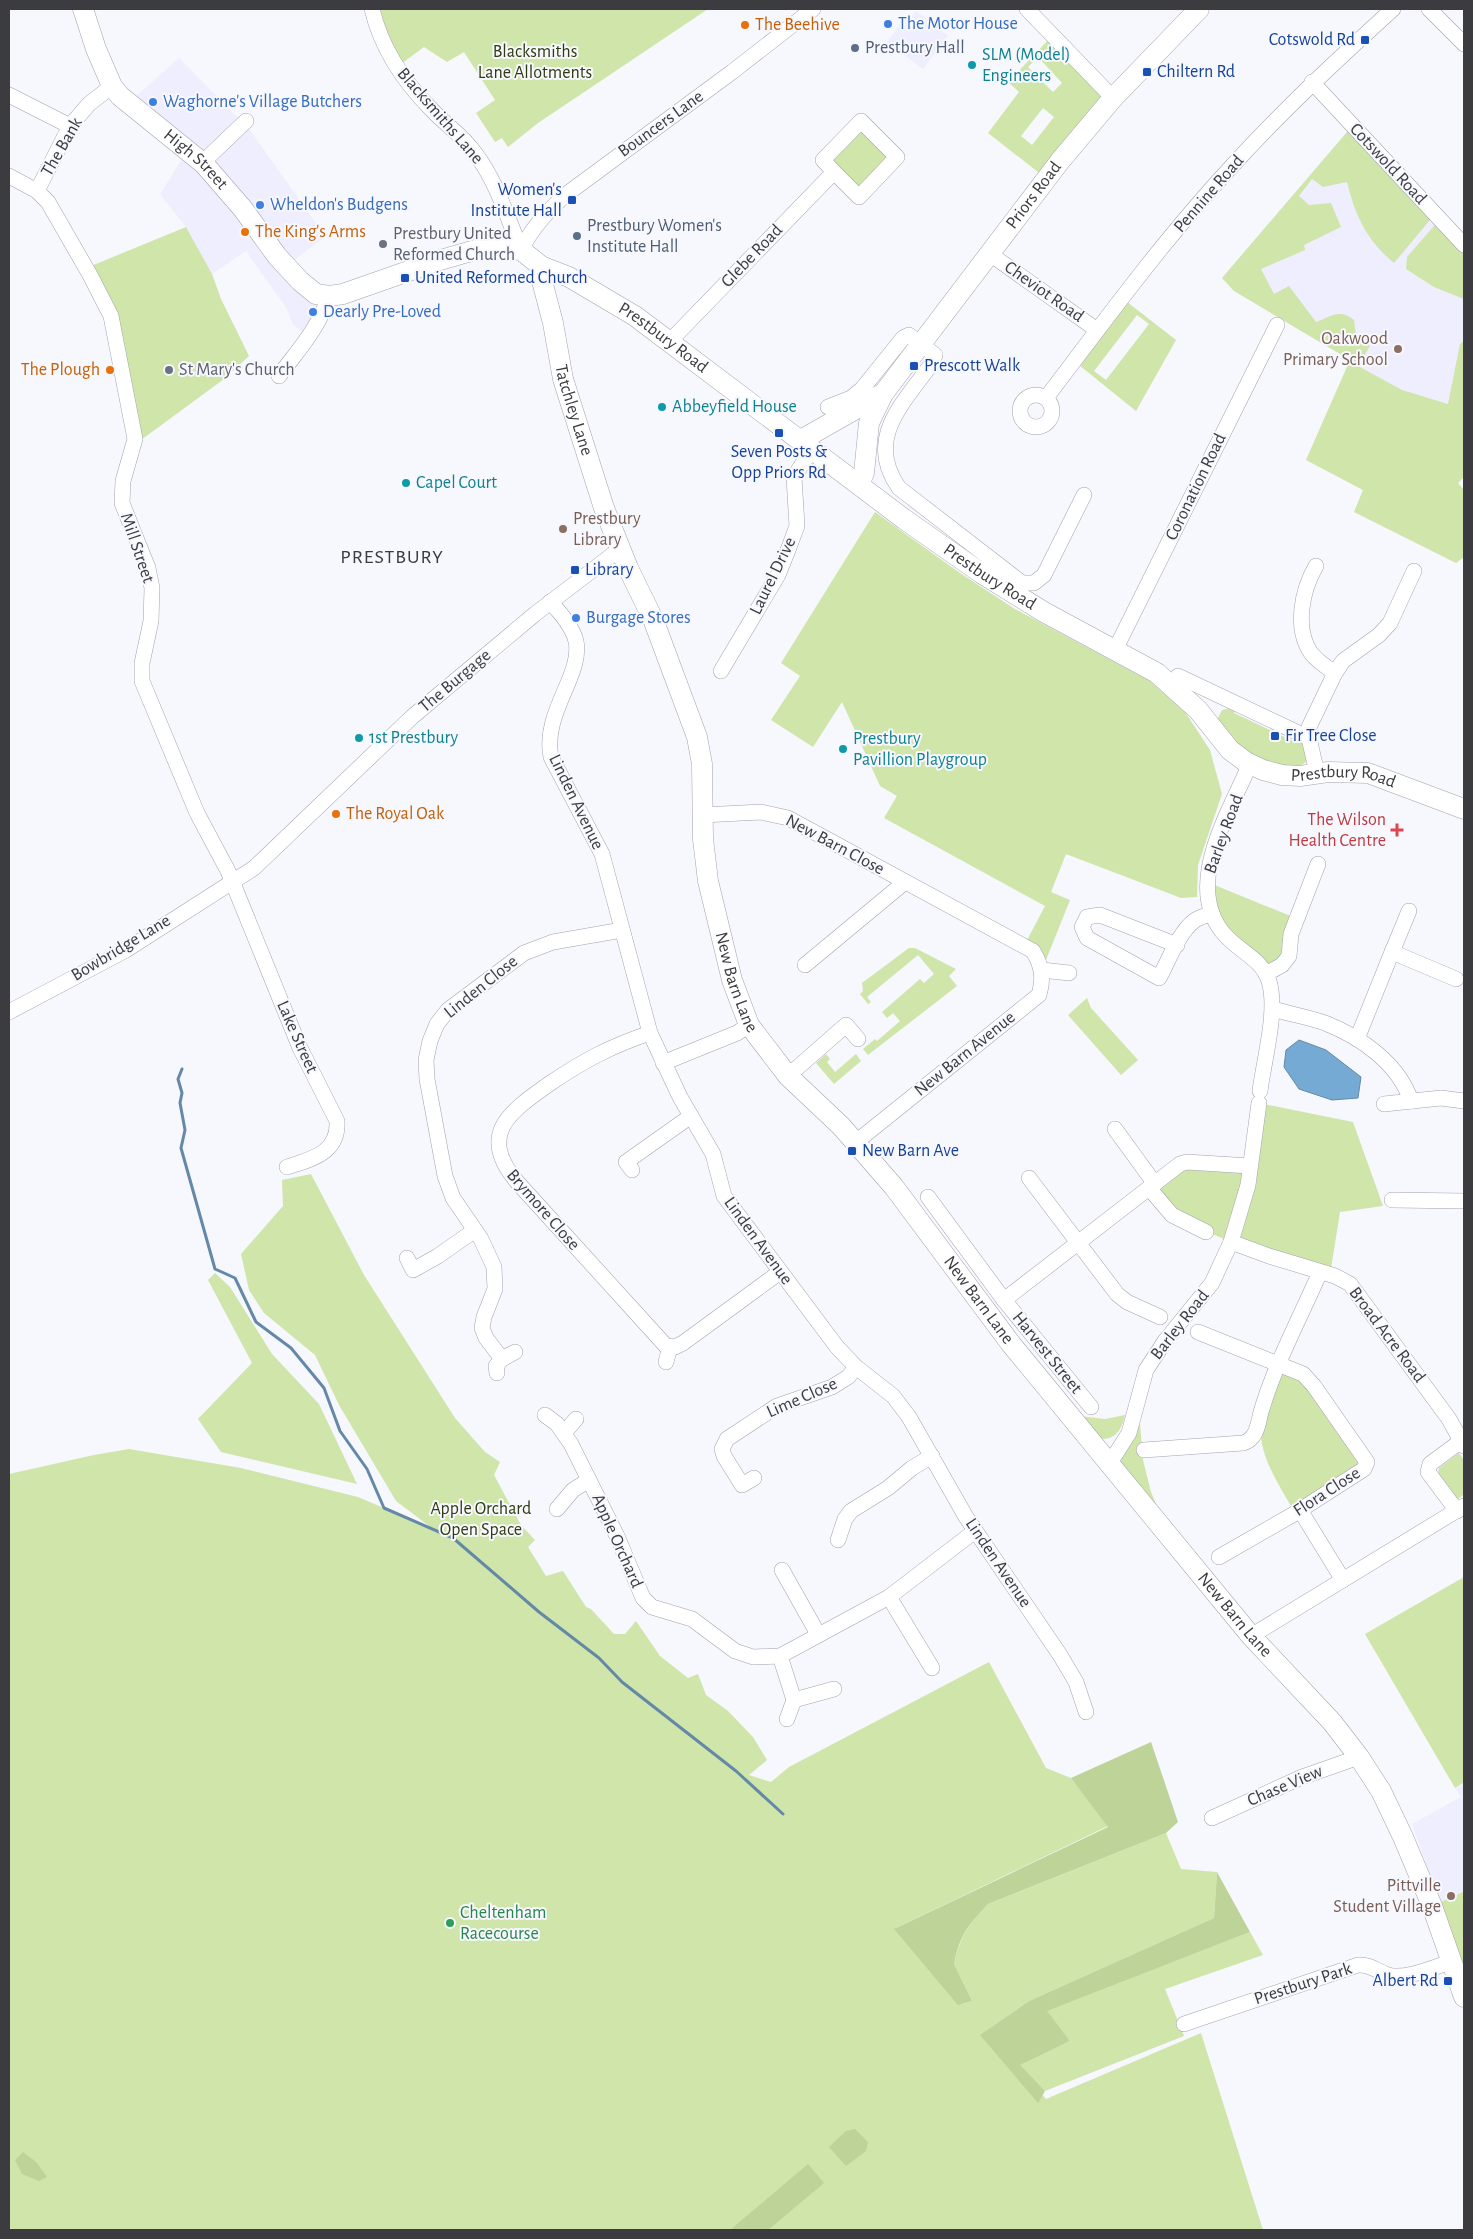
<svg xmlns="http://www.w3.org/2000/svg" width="1473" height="2239" viewBox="0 0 1473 2239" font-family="'Alegreya Sans',sans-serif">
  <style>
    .built { fill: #eeeefe }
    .green { fill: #cfe5a9; fill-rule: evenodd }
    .forest { fill: #bdd397 }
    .water { fill: #75aad4; stroke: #6489a8 }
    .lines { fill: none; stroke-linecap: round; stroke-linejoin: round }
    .stream { stroke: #6489a8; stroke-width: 3 }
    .minor-casing { stroke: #a2a3ae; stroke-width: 16 }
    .major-casing { stroke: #a2a3ae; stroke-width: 21 }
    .minor { stroke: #fff; stroke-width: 15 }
    .major { stroke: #fff; stroke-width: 20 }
    .shop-dot { fill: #3f7fe0; stroke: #f7f7fe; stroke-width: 2 }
    .food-dot { fill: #e8710a; stroke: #f7f7fe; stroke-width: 2 }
    .transit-dot { fill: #1a4fb4; stroke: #f7f7fe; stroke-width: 2 }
    .service-dot { fill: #5c6f8a; stroke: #f7f7fe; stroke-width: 2 }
    .culture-dot { fill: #0f9aa8; stroke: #f7f7fe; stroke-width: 2 }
    .worship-dot { fill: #6b7280; stroke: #f7f7fe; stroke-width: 2 }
    .education-dot { fill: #8d6e63; stroke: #f7f7fe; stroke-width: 2 }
    .health-dot { fill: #e0444e; stroke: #f7f7fe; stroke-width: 2 }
    .leisure-dot { fill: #2e9e5b; stroke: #f7f7fe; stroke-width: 2 }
    .labels { text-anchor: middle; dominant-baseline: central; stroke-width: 4; stroke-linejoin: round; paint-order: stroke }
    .shop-label { font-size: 18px; fill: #366cbe; stroke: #f7f7fe; text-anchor: start }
    .food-label { font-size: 18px; fill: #c56008; stroke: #f7f7fe; text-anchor: start }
    .transit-label { font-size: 18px; fill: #164399; stroke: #f7f7fe; text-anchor: start }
    .service-label { font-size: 18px; fill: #4e5e75; stroke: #f7f7fe; text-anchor: start }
    .park-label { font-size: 18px; fill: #2d3b0f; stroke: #f7f7fe }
    .culture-label { font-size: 18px; fill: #0d838f; stroke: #f7f7fe; text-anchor: start }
    .street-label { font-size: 18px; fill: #3b3b40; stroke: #f7f7fe }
    .worship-label { font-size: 18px; fill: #5b616d; stroke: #f7f7fe; text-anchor: start }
    .education-label { font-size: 18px; fill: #785e54; stroke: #f7f7fe; text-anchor: end }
    .health-label { font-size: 18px; fill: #be3a42; stroke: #f7f7fe; text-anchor: end }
    .leisure-label { font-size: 18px; fill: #27864d; stroke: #f7f7fe; text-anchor: start }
    .quarter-label { font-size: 20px; letter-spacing: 1px; fill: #3b3b40; stroke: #f7f7fe }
  </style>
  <rect width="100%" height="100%" fill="#f7f7fe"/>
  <g class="built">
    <path d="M916,11L948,36L923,69L887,42L900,25L904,28Z"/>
    <path d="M179,58L250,130L325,236L282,270L321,311L307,335L293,325L287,309L246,251L212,274L186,227L160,194L191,145L133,99Z"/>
    <path d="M1334,147L1464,245V477L1458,483L1464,490V557L1456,563L1354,512L1363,490L1306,460L1350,360L1234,291L1222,278Z"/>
    <path d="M1464,1782V1968L1412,1824L1461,1797L1455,1788Z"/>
  </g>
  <g class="green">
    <path d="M372,9H708L538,123L508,147L502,138L495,142L476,113L495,100L464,52L447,62L424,47L397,67Z"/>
    <path d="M1053,35L1113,98L1047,179L988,133L1019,92L1008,82ZM1038,57L1062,83L1053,92L1028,67ZM1043,108L1054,117L1032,145L1021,136Z"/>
    <path d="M861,121L897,157L859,197L823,160Z"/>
    <path d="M1353,125L1435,214L1394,263C1367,241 1355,215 1347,182L1323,187L1312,179L1299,196L1309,205L1331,203L1341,227L1304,245L1305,250L1261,269L1274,294L1289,286L1316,322C1331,317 1339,308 1354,320L1356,335L1370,346L1358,366L1402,390L1448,404L1460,344L1464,341V477L1458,483L1464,490V557L1456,563L1354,512L1363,490L1306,460L1350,360L1234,291L1222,278Z"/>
    <path d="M1440,219L1464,245V299L1434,287L1406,269L1407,257Z"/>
    <path d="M186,227L212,274L221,299L249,356L224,379L141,440L91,266Z"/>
    <path d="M1122,298L1176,340L1136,411L1074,361ZM1137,315L1149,324L1106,380L1094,371Z"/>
    <path d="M875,512L960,573L1015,609L1150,681L1185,712L1210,750L1222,794L1198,865L1197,897L1181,898L1066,854L1051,892L1070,900L1042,970L1024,946L1045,906L884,818L897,796L880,786L842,702L813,747L771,720L800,676L781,663Z"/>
    <path d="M1230,708L1235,710L1234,713L1295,742L1297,739L1303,742L1308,760L1301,766C1282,770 1256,759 1241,748C1232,742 1224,729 1217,720L1222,710Z"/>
    <path d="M1207,882L1298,919L1289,956L1266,974L1231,941Z"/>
    <path d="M909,948H915L956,969L949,976L957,986L868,1055L863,1049L875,1039L877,1041L900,1021L893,1013L887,1018L882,1012L920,979L924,983L934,974L918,955L867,997L871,1002L868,1004L860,994L863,991L862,983Z"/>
    <path d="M1087,998L1091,1008L1138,1060L1121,1075L1068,1015Z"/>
    <path d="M826,1054L830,1059L827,1062L835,1072L856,1054L861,1061L834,1084L816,1063Z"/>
    <path d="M1259,1103L1353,1122L1383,1206L1340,1212L1330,1275L1231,1242L1180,1220L1149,1188L1180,1164L1250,1166Z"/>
    <path d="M311,1174L364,1275L455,1418L485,1452L500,1462L494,1475L521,1525L535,1540L528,1547L546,1576L563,1571L586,1607L591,1609L614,1634H625L636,1621L660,1656L688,1678L698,1674L706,1695L728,1711L753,1737L767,1760L749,1775L771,1782L789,1767L989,1662L1046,1768L1071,1778L1108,1826L896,1928L962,2004L972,2001L954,1964C961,1934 968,1926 988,1904L1166,1833L1181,1869L1217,1872L1214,1918L1029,2001L986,2031L1046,2099L1201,2033L1263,2230H9V1474L94,1455L129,1449L241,1468L358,1497L433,1529L396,1501L339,1405L315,1355L264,1313L249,1290L241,1254L283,1206L282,1180Z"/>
    <path d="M215,1273L230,1287L272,1354L319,1404L357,1484L221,1452L198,1419L252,1363L208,1280Z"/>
    <path d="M1283,1373L1298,1375L1358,1457V1463L1355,1468L1292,1508C1280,1486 1263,1462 1261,1436L1280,1376Z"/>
    <path d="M1125,1415C1122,1428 1117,1439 1102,1439L1079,1416L1105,1419Z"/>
    <path d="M1140,1424L1143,1460L1151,1492L1163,1521L1121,1462L1122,1457Z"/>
    <path d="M1459,1453L1464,1460V1494L1457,1500L1438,1474L1439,1468Z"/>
    <path d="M1464,1577V1782L1455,1788L1365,1634Z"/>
    <path d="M1463,1892L1464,1893V1997L1432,1906Z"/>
    <path d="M1250,1932L1263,1955L1165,1989L1184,2036L1045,2091L1019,2065L1070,2041L1046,2011Z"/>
  </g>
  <g class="forest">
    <path d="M1151,1742L1178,1822L1166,1833L988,1904C968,1926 960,1934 954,1964L972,2001L958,2005L894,1929L1108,1827L1071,1778Z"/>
    <path d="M1217,1872L1250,1932L1047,2011L1070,2041L1020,2065L1045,2091L1038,2103L980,2035L1029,2001L1214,1918Z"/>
    <path d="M855,2129L868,2142L866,2151L846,2166L829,2147L846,2131Z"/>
    <path d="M23,2152L36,2162L47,2177L39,2181L22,2174L15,2160Z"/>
    <path d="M808,2164L824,2183L768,2230H730Z"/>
  </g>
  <path class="water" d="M1299,1040L1326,1050L1361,1077L1358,1098L1332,1100L1299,1089L1284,1067L1286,1050Z"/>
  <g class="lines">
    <path class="stream" d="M182,1069L178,1079L182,1093L180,1103L185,1130L181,1148L215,1269L235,1278L256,1322L291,1348L324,1388L340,1431L367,1469L384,1508L453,1538L539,1612L599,1658L622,1682L736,1771L783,1814"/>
    <g class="minor-casing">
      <g id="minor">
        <path d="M372,9C381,47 404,82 432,110C446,125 463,136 475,153C497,182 507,217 521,250"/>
        <path d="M1027,9L1113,98"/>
        <path d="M1429,9L1464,44"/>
        <path d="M1312,82L1464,245"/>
        <path d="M9,95L70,126"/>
        <path d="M203,162L246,121"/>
        <path d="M9,176L37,191L48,202L90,275L111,316L135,439L123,481L122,503L148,568L152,588L151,621L142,663V681L197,813L228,871L300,1048L337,1121C339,1153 312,1159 287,1167"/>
        <path d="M37,191L70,126L89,104L112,86"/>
        <path d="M521,250C532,228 546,213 564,196L732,72L813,9"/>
        <path d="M990,254L1097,330"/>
        <path d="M670,341L834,172L859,197L897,157L861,121L823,160L834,172"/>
        <path d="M279,376C298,350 319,328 329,296"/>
        <circle cx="1036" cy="411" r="16"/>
        <path d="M1046,398C1106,319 1165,238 1233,165C1283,110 1338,59 1393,9"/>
        <path d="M828,407L851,398L862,389L903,338L909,335L935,355L932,363C904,403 864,438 899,488L1022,583H1034L1044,575L1084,495"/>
        <path d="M1316,566C1302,590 1294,628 1311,653C1317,661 1326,667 1335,673"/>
        <path d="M550,602C561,613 572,626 576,641C583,675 542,713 551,757L602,854L650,1033L680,1097L713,1154L724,1196L837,1347L856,1367L893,1396L909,1417L966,1517L1060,1655L1076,1682L1086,1712"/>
        <path d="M1115,650L1277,325"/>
        <path d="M721,671L778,575L788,550L797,526L794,477L812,449"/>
        <path d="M1178,676L1309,738"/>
        <path d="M1250,764C1229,813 1182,887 1225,935C1240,952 1262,959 1269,981C1278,1011 1264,1059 1260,1091"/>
        <path d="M1317,773L1309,738V727L1335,673L1343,661L1379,635L1390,623L1414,571"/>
        <path d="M703,815L761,812L788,818L1033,951C1042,966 1044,978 1039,995L856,1142"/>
        <path d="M1177,945L1100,915L1087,917L1082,927L1087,938L1159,978C1168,962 1179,932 1194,921C1199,917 1206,916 1212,913"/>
        <path d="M1392,952L1409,911"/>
        <path d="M805,965L905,882"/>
        <path d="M1042,970L1069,973"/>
        <path d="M1266,974L1282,965L1289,956L1291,934L1318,864"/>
        <path d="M1273,1009C1290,1014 1308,1017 1325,1023C1361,1037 1399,1064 1411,1101"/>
        <path d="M9,1012L126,950L254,868L412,717L535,614L620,549"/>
        <path d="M650,1033C611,1046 583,1061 549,1084C508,1113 477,1135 518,1183L666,1346L675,1347L683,1343L780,1272"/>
        <path d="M1357,1039L1392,952L1456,979"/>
        <path d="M663,1063L737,1033L749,1025"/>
        <path d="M788,1076L846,1025L858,1039"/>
        <path d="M1384,1104L1441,1098L1464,1101"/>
        <path d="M1115,1129L1155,1184"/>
        <path d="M632,1170L626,1162L691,1116"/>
        <path d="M1029,1178L1117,1294L1127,1302L1160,1317"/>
        <path d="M1149,1188L1172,1215L1206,1232"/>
        <path d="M928,1197L1004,1300"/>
        <path d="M1392,1200L1464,1201"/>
        <path d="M1231,1242L1269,1256L1335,1276L1350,1284L1449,1419L1464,1446"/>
        <path d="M407,1258L413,1270L438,1256L475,1230"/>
        <path d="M1198,1332L1303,1374L1314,1386L1367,1462L1364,1469L1294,1514L1219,1557"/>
        <path d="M502,1359L515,1352"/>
        <path d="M666,1362L670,1347"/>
        <path d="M497,1373L496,1366L502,1359L486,1338L482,1328L484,1317L495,1289L494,1267L481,1239L453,1198L445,1176L427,1079L426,1060L430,1041L437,1024L448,1010L524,953L553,942L622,930"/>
        <path d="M1091,1407L1004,1300L1180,1164L1187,1162L1250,1166"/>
        <path d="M545,1415L557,1424L571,1444L617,1536L643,1598L652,1607L692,1619L735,1651L753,1657L780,1656L889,1597L975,1531"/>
        <path d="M564,1433L576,1419"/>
        <path d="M1144,1450L1243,1443C1257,1439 1258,1424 1261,1412C1275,1364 1300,1318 1320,1272"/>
        <path d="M1107,1462L1115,1455L1129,1433L1146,1370L1165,1341L1212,1283L1231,1242L1248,1185L1259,1103"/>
        <path d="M754,1478L742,1485L724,1456L722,1449L727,1439L777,1406L832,1387L848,1377L856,1367"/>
        <path d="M557,1509L573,1490L589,1480"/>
        <path d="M1300,1510L1343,1580"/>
        <path d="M1457,1511L1428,1472L1430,1464L1461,1441"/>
        <path d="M838,1540L845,1519L851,1511L888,1488L912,1468L932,1456"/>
        <path d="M782,1570L818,1634"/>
        <path d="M889,1597L932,1668"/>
        <path d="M1251,1636L1464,1506"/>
        <path d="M780,1656L794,1700L834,1689"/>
        <path d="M787,1719L794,1700"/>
        <path d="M1212,1818L1302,1777L1359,1757"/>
        <path d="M1184,2024L1358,1965C1370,1964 1377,1971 1388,1975C1407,1980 1433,1967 1451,1962"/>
      </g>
    </g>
    <g class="major-casing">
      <g id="major">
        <path id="s1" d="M83,9L96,49L112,86L120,96L204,164L243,209L277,256L300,281L316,294L329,296L343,294L437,261L482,248L521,250L541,266L569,277L635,316L904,519L981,573L1044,612L1157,673L1198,710L1230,750L1246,762L1263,770L1282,775L1300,776L1328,772L1368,773L1464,809"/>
        <path id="s2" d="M541,266V277L553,323L563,379L604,508L628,568L653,619L697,737L702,764L703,839L708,881L732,980L749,1025L788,1076L841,1126L894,1187L1011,1344L1251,1636L1332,1722L1359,1757L1381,1791L1403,1837L1432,1906L1464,1997"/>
        <path d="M801,440L882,394"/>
        <path id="s3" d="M859,484L864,473L869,423L883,394L1060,161L1113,98L1199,9"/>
      </g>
    </g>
    <use href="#minor" class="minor"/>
    <use href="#major" class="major"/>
  </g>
  <g class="shop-dot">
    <circle cx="888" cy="24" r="5"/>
    <circle cx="153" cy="102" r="5"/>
    <circle cx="260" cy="205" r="5"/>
    <circle cx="313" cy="312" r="5"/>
    <circle cx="576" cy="618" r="5"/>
  </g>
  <g class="food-dot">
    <circle cx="745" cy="25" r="5"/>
    <circle cx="245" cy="232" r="5"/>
    <circle cx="110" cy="370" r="5"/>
    <circle cx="336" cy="814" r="5"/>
  </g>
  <g class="transit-dot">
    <rect x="1360" y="35" width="10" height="10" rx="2.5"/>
    <rect x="1142" y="67" width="10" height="10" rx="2.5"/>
    <rect x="567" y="195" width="10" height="10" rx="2.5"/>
    <rect x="400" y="273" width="10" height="10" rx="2.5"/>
    <rect x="909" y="361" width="10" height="10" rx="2.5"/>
    <rect x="774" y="428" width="10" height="10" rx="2.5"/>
    <rect x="570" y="565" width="10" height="10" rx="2.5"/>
    <rect x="1270" y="731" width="10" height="10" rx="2.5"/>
    <rect x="847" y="1146" width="10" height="10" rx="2.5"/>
    <rect x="1443" y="1976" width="10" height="10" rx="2.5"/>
  </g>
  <g class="service-dot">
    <circle cx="855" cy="48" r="5"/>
    <circle cx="577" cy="236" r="5"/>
  </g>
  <g class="culture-dot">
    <circle cx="972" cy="65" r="5"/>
    <circle cx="662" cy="407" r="5"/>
    <circle cx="406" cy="483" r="5"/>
    <circle cx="359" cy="738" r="5"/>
    <circle cx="843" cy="749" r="5"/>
  </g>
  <g class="worship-dot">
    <circle cx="383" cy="244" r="5"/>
    <circle cx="169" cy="370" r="5"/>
  </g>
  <g class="education-dot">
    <circle cx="1398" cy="349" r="5"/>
    <circle cx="563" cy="529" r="5"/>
    <circle cx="1451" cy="1896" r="5"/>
  </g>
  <path class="health-dot" d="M1394.5 822.5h5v5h5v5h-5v5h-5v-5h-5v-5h5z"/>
  <circle class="leisure-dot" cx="450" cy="1923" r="5"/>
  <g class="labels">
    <g class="shop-label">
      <text x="898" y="24">The Motor House</text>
      <text x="163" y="102">Waghorne's Village Butchers</text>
      <text x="270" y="205">Wheldon's Budgens</text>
      <text x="323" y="312">Dearly Pre-Loved</text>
      <text x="586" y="618">Burgage Stores</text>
    </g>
    <g class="food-label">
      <text x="755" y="25">The Beehive</text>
      <text x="255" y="232">The King's Arms</text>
      <text x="100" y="370" text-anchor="end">The Plough</text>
      <text x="346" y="814">The Royal Oak</text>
    </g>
    <g class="transit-label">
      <text x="1355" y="40" text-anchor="end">Cotswold Rd</text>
      <text x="1157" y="72">Chiltern Rd</text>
      <text x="562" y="190" text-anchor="end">Women's<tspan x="562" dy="21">Institute Hall</tspan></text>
      <text x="415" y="278">United Reformed Church</text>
      <text x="924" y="366">Prescott Walk</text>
      <text x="779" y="452" text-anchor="middle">Seven Posts &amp;<tspan x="779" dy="21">Opp Priors Rd</tspan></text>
      <text x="585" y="570">Library</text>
      <text x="1285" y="736">Fir Tree Close</text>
      <text x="862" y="1151">New Barn Ave</text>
      <text x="1438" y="1981" text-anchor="end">Albert Rd</text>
    </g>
    <g class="service-label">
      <text x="865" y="48">Prestbury Hall</text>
      <text x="587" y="226">Prestbury Women's<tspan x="587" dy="21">Institute Hall</tspan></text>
    </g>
    <g class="park-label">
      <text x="535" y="52">Blacksmiths<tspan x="535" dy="21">Lane Allotments</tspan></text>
      <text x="481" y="1509">Apple Orchard<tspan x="481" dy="21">Open Space</tspan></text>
    </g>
    <g class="culture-label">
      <text x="982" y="55">SLM (Model)<tspan x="982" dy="21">Engineers</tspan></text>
      <text x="672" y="407">Abbeyfield House</text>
      <text x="416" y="483">Capel Court</text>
      <text x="369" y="738">1st Prestbury</text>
      <text x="853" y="739">Prestbury<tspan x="853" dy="21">Pavillion Playgroup</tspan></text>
    </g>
    <g class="street-label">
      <text transform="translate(440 116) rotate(49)">Blacksmiths Lane</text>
      <text transform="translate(661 124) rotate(-36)">Bouncers Lane</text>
      <text transform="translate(62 147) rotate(-60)">The Bank</text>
      <text stroke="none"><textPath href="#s1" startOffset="194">High Street</textPath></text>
      <text transform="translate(1388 164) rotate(47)">Cotswold Road</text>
      <text transform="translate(1209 194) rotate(-49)">Pennine Road</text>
      <text stroke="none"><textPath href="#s3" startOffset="344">Priors Road</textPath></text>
      <text transform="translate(752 256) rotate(-46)">Glebe Road</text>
      <text transform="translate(1044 292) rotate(35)">Cheviot Road</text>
      <text stroke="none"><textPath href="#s1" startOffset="756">Prestbury Road</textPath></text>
      <text stroke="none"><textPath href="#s2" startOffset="148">Tatchley Lane</textPath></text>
      <text transform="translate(1196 487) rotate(-64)">Coronation Road</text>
      <text transform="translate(137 548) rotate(71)">Mill Street</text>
      <text transform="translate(773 576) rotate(-64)">Laurel Drive</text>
      <text stroke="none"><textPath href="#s1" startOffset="1161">Prestbury Road</textPath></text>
      <text transform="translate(455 681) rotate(-40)">The Burgage</text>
      <text stroke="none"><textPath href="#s1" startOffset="1581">Prestbury Road</textPath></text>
      <text transform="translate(576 802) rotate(64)">Linden Avenue</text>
      <text transform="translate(1224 834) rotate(-70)">Barley Road</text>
      <text transform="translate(835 845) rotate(28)">New Barn Close</text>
      <text transform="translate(121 948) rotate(-31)">Bowbridge Lane</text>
      <text stroke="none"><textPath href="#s2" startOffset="748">New Barn Lane</textPath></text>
      <text transform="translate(481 987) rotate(-39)">Linden Close</text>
      <text transform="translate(297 1037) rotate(66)">Lake Street</text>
      <text transform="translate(965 1054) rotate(-39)">New Barn Avenue</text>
      <text transform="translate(543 1210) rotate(49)">Brymore Close</text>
      <text transform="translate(758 1241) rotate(54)">Linden Avenue</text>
      <text stroke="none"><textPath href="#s2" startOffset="1152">New Barn Lane</textPath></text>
      <text transform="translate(1180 1325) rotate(-52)">Barley Road</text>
      <text transform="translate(1387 1335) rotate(53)">Broad Acre Road</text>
      <text transform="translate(1047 1353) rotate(51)">Harvest Street</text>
      <text transform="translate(802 1398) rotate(-24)">Lime Close</text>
      <text transform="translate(1327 1492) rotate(-33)">Flora Close</text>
      <text transform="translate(617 1541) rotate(66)">Apple Orchard</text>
      <text transform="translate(998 1563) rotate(56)">Linden Avenue</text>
      <text stroke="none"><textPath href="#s2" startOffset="1558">New Barn Lane</textPath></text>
      <text transform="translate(1285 1786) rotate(-23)">Chase View</text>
      <text transform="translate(1303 1984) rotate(-18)">Prestbury Park</text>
    </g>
    <g class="worship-label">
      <text x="393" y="234">Prestbury United<tspan x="393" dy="21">Reformed Church</tspan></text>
      <text x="179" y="370">St Mary's Church</text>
    </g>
    <g class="education-label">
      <text x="1388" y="339">Oakwood<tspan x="1388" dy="21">Primary School</tspan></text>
      <text x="573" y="519" text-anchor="start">Prestbury<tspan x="573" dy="21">Library</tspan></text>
      <text x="1441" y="1886">Pittville<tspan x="1441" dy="21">Student Village</tspan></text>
    </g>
    <g class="health-label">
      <text x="1386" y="820">The Wilson<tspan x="1386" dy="21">Health Centre</tspan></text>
    </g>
    <g class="leisure-label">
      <text x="460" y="1913">Cheltenham<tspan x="460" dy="21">Racecourse</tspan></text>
    </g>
    <g class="quarter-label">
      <text x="392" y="557">PRESTBURY</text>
    </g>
  </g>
  <rect width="1473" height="2239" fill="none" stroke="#3b3b40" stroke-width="20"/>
</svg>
